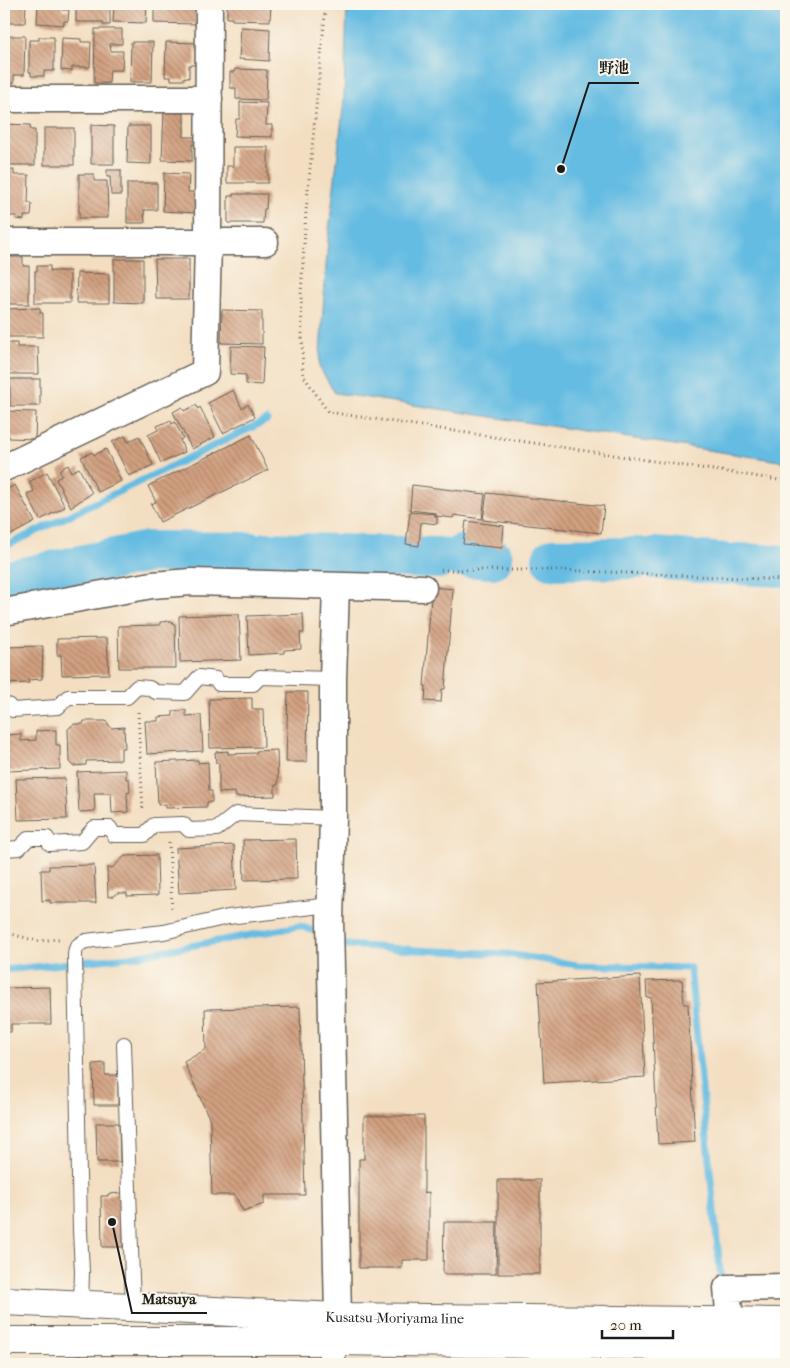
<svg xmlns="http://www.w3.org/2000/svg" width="790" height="1368" viewBox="0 0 790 1368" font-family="'IM FELL French Canon','Noto Serif JP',serif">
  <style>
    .water { fill: #65bce2; stroke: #406c7f }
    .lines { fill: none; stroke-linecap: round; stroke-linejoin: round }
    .stream { stroke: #65bce2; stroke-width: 7 }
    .river { stroke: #65bce2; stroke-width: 42 }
    .building { fill: url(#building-back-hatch) }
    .service-casing { stroke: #676056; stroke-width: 16 }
    .minor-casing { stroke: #676056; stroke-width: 29 }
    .primary-casing { stroke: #676056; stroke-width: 30 }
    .path { stroke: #676056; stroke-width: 3; stroke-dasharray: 1 4; stroke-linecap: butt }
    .service { stroke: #fff; stroke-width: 14 }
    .minor { stroke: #fff; stroke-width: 26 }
    .primary { stroke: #fff; stroke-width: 28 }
    .labels { text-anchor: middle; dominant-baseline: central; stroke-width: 4; stroke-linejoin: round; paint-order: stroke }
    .street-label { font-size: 14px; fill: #1c1c1c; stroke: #fbf7ec }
    .leader { fill: none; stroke: #1c1c1c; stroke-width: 2 }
    .callout-dot { fill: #1c1c1c; stroke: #fbf7ec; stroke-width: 2 }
    .callout-label { font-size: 15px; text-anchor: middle; font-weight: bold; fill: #1c1c1c; stroke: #fbf7ec; stroke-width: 4; stroke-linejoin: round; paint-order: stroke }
  </style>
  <defs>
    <pattern id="building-back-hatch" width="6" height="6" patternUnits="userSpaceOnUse" patternTransform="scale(1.25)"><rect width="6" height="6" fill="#d2a080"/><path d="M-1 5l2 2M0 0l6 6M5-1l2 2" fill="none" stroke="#aa8268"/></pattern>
  </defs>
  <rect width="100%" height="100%" fill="#fbf7ec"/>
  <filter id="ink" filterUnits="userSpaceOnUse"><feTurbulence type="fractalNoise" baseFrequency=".02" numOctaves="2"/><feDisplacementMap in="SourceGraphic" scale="10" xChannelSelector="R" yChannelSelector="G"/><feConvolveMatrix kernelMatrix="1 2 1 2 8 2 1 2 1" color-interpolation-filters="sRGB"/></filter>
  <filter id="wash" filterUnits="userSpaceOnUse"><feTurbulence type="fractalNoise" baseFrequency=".0096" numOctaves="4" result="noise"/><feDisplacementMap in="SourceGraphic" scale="20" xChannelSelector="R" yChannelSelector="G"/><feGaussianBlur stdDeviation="1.12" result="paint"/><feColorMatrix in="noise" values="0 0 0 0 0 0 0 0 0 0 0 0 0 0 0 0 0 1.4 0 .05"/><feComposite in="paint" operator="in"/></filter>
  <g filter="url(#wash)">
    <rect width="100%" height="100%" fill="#f3dec1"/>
    <path class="water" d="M347,4H786V462L335,393L319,367L328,239L344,100Z"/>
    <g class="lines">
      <g class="stream">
        <path d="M4,547L267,420"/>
        <path d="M346,945L416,950L507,954L577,965L690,968L721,1280"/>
        <path d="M4,970L129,957L300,926L311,930"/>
      </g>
      <g class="river">
        <path d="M268,553L438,558"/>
        <path d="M461,556L492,558"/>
        <path d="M654,558L724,564"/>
        <path d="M553,559L639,558"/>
        <path d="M738,564L786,566"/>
        <path d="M4,582L148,552L251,553"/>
      </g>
    </g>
    <g id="blocks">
      <g class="building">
        <path d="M4,4H26L25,23H6V26H4Z"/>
        <path d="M38,4H62V10H69L68,21H64V25L37,23Z"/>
        <path d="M76,4H110V25H103V22H76Z"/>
        <path d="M114,4H147L146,23L113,22Z"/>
        <path d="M154,4H196V24L154,23Z"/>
        <path d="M227,4H271L270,21L232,20V18H227Z"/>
        <path d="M241,27L270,29L269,61L239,59Z"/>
        <path d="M95,29H122V44H110L111,51H123L122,70H110L109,83H94Z"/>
        <path d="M4,36H25L24,75H14V83H4Z"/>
        <path d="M39,37H54V71H44V76H31V72H29V40H39Z"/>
        <path d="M62,38L81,39V42H91L90,67H72V71L61,70Z"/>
        <path d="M131,42H153L152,82H130Z"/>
        <path d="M166,42L196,43L195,65H189V78L184,77V80H171V77H165Z"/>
        <path d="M235,69L267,70L266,100L236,99V88H230V72H234Z"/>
        <path d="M240,102L267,103L266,125H272V137L235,136L236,119H240Z"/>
        <path d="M164,112L184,113V137H196L195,145L192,144V161L162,160Z"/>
        <path d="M4,124L30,125L31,130H35V165H4Z"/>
        <path d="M91,125L114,126V164H91Z"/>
        <path d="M128,126H151V164L127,163Z"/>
        <rect x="44" y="128" width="30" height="37"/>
        <path d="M233,147H268V183H227V166H233Z"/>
        <path d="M4,170H14V175H29L28,203H32L31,216H24V220L16,219L17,216H4Z"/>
        <path d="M107,170H121V195H111L110,177H107Z"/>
        <path d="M164,173L189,174L188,192H196L195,213L163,211Z"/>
        <path d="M79,174H94V181H107L108,218H79Z"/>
        <path d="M127,183H157V210H144L145,223H127Z"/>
        <path d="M233,194H267L266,209H264L263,223H228V196H233Z"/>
        <path d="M4,257H23V266H29V304H4Z"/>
        <path d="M114,259H143V303L114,302Z"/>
        <path d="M155,259H189V299H156Z"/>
        <path d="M37,266H50V271H70V303H35V271H37Z"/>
        <path d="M77,273L109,274V303H76Z"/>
        <path d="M40,308V313H43V337H5V309Z"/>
        <path d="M222,310L262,311V344L221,343Z"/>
        <path d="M5,343H17V347H38L39,374H4Z"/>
        <path d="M231,346L264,347L262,385L246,384V375L230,374Z"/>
        <rect x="10" y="379" width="30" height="27"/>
        <path d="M233,390L242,408L248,404L255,417L223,433L208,403Z"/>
        <path d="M196,405L198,409L200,407L215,437L192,449L173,412L182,407L184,411Z"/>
        <path d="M4,411L36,412L35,439L9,438V435H4Z"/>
        <path d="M171,420L172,424L175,422L183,438L180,440L185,452L161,463L148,435L158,430L157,426Z"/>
        <path d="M251,435L268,470L160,522L151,504L156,502L148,486Z"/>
        <path d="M125,436L128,442L139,436L153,465L129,476L112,442Z"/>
        <path d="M106,449L121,481L98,492L81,457L92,452L94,455Z"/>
        <path d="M68,465L71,472L79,468L92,493L71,507L56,479L62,476L59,470Z"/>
        <path d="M47,472L65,507L40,520L27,494L34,491L29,482Z"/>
        <path d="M15,485L35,522L9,536L4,525V491Z"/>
        <path d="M412,485L485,494L482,519L454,515L453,518L436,516V513L410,510Z"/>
        <path d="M487,493L604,506L601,533L483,520Z"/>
        <path d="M410,512L435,514V517H437V524L421,522L419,546L406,544Z"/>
        <path d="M466,521L504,526L502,548L463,544Z"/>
        <path d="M432,587L453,589L445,689H442L441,702L425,701L426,686H424Z"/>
        <path d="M239,614L241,660L180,662L179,616Z"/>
        <path d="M303,614L304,633H300L301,649L284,650V653L249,655L247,616Z"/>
        <path d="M172,621L173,624H175L176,668H119L118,626L160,625V622Z"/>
        <path d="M107,638L109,674L62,675L61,655H57V639Z"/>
        <path d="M43,646L42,679L28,680L29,683L4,684V647Z"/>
        <path d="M288,692H308L307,762H286Z"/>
        <path d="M252,698V709H263L264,747L210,748L209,699Z"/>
        <path d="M186,710V716L201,715L203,751L147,754L145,721H158V717L173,716V711Z"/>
        <path d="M84,721H106L111,728L124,727L125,748H121V760L86,761V765L73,766L69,762L68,729L74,724H83Z"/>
        <path d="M56,730V745H60V769L7,771L5,735L21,734V741L36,740V731Z"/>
        <path d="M277,750L278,785H275V796L236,797L235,792L219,793V763H216L215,752L228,751V754L256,753V751Z"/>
        <path d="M198,760V763L208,762L209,791H212V802H207V807L166,808V804L158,805L156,762Z"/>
        <path d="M126,770V779H129L130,792L127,793L128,812L112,813L111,793H94L95,811L79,812L77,772Z"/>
        <path d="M65,778L67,819L18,820L16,779Z"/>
        <path d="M296,839L297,879L244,880L243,840Z"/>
        <path d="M234,845L236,890L179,893L176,848Z"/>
        <path d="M157,855L158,895L127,896V893H118L119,892L114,896L108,897L107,868H112L125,856Z"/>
        <path d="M94,865L96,903H50V900L42,901L41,870H49V866Z"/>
        <path d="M640,976L645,1077L544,1083L538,982Z"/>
        <path d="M682,980L684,1004H688L695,1142L658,1144L651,997L647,998L646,981Z"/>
        <path d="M50,987L51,1024H11V1032H4V988Z"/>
        <path d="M300,1007L305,1195H264V1204L243,1211L235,1195H212L210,1120L184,1062L206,1049L205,1009Z"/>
        <path d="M105,1063V1075H118V1105H94L93,1064Z"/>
        <path d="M364,1116H424V1193L429,1192V1260H402V1268H359V1159H364Z"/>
        <path d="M96,1123H119L120,1162H97Z"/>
        <rect x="498" y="1180" width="42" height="94"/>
        <path d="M123,1193V1247H102L101,1196H108V1194Z"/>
        <path d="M444,1222H497L496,1274H443Z"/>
      </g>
    </g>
  </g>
  <g filter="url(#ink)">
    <use href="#blocks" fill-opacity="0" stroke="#676056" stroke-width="1"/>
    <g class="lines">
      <g class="service-casing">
        <g id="service">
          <path d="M4,706L8,705L12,710L58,707L68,697H127L137,687L149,688L156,692L185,693L199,677L216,679L219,684H253L260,677L333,679"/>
          <path d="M4,849L19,848L29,838H47L50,844L82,842L94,828H110L114,835H144L154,825L183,824L189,830L217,829L236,814L333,818"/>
          <path d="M124,1044L133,1306"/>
          <path d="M81,1304L82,1272L80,1230L75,956C75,947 78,944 86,941L164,932L228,917L330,905"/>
        </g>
      </g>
      <g class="minor-casing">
        <g id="minor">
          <path d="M4,99H209"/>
          <path d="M4,242H265"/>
          <path d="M4,468L205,372L208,241L209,4"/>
          <path d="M336,587L333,679V818L330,921L338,1317"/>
          <path d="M4,612L152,585L191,582L423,588"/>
          <path d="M332,1364V1341"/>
          <path d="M732,1364V1347L727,1288L786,1287"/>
        </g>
      </g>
      <g class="primary-casing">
        <g id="primary">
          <path id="s1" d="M4,1301L338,1317L786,1322"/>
          <path d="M4,1341H332L786,1348"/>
        </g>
      </g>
      <g class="path">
        <path d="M326,4L306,211L301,295L303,375L328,412L786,481"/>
        <path d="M441,570H559L786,580"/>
        <path d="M138,712L143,811"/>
        <path d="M169,842L172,911"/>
        <path d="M4,932L37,941L59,939"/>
      </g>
      <use href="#service" class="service"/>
      <use href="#minor" class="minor"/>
      <use href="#primary" class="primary"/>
    </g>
  </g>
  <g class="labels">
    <g class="street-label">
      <text stroke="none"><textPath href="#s1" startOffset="391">Kusatsu-Moriyama line</textPath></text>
    </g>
  </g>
  <path class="leader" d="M561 169L589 83H639M112 1222L132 1313H207"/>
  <g class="callout-dot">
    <circle cx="561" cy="169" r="5"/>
    <circle cx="112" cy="1222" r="5"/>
  </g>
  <g class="callout-label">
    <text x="614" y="73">野池</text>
    <text x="169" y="1304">Matsuya</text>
  </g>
  <rect width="790" height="1368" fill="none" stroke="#fbf7ec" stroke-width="20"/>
  <path d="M602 1330v8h71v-8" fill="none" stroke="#1c1c1c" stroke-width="2.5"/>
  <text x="610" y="1330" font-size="15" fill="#1c1c1c" stroke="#fbf7ec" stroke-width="4" paint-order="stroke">20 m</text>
</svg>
